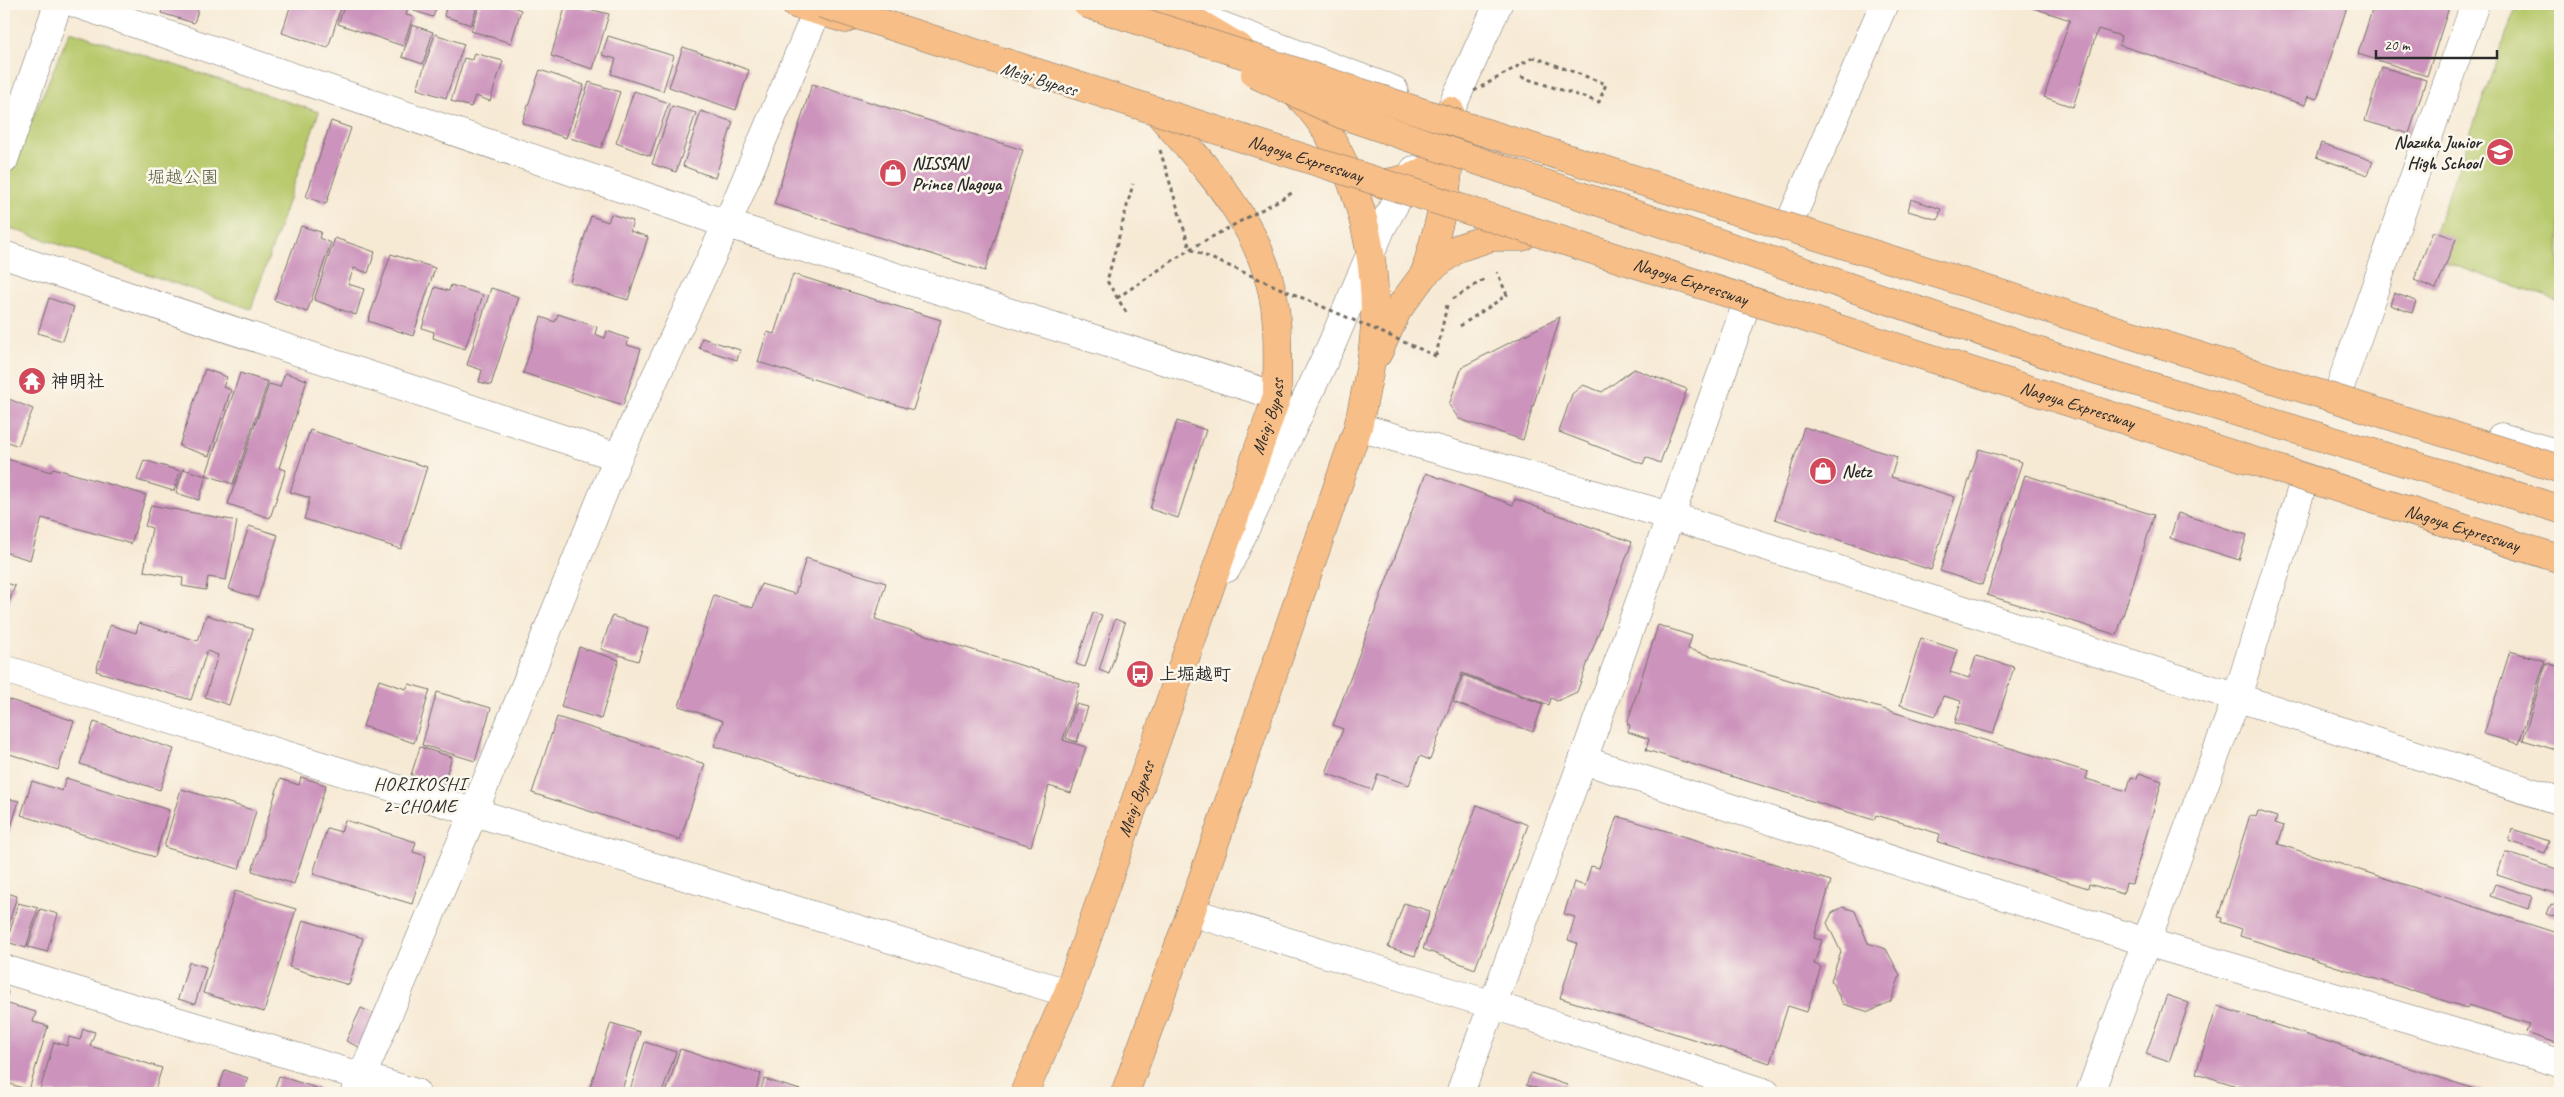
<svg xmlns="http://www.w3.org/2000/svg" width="2564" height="1097" viewBox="0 0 2564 1097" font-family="Caveat,'Klee One',sans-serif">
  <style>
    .green { fill: #b8c96c; stroke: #727a4c }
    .building { fill: #cc93bc }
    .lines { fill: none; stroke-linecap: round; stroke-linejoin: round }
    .minor-casing { stroke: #726e66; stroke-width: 29 }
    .tertiary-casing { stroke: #726e66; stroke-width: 29 }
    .trunk-casing { stroke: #726e66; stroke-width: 29 }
    .motorway-casing { stroke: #726e66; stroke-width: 29 }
    .path { stroke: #726e66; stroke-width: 3; stroke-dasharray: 4 4; stroke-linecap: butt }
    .minor { stroke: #fff; stroke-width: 28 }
    .tertiary { stroke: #fff; stroke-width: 28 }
    .trunk { stroke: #f7be87; stroke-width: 28 }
    .motorway { stroke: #f7be87; stroke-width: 28 }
    .motorway-bridge-casing { stroke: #726e66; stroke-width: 29; stroke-linecap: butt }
    .path-bridge { stroke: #726e66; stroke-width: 3; stroke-dasharray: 4 4; stroke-linecap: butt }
    .motorway-bridge { stroke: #f7be87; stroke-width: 28 }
    .labels { text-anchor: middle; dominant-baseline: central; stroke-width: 5; stroke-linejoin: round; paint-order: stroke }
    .street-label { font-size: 18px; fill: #2b2b2b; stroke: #fbf7ec }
    .poi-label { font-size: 18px; font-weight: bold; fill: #2b2b2b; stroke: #fbf7ec; text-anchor: start }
    .park-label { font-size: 18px; fill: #555a3e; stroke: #fbf7ec }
    .neighbourhood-label { font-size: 19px; letter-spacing: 1px; fill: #2b2b2b; stroke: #fbf7ec }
  </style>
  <rect width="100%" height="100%" fill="#fbf7ec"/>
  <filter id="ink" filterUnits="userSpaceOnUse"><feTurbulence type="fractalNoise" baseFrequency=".02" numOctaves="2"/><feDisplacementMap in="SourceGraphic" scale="10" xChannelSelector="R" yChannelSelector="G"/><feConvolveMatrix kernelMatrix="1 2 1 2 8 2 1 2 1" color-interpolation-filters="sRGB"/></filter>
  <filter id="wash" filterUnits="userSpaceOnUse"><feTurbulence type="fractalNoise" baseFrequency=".0096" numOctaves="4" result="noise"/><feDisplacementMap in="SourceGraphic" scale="20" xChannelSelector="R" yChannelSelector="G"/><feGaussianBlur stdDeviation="1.12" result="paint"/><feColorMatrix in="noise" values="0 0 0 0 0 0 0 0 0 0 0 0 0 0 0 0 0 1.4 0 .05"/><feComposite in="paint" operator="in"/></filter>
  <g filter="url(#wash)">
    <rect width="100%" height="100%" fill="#f7ead5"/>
    <g class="green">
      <path d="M2517,4H2560V301L2426,256Z"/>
      <path d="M70,31L319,112L251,309L4,226V185Z"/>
    </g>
    <g id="blocks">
      <g class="building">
        <path d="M164,4H200L194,23L161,13Z"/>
        <path d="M291,4H342L328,48L282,33Z"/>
        <path d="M345,4H409L406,15L413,17L403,46L338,24Z"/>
        <path d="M416,4H438L433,17L414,11Z"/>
        <path d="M447,4H478L471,25L444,16Z"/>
        <path d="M480,4H511L510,6L521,10L511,43L471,31Z"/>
        <path d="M566,4L609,14L593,69L551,56Z"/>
        <path d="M2021,4H2348L2317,99L2308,96L2305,105L2119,45L2121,36L2098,29L2073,107L2044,97L2070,20Z"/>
        <path d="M2374,4H2450L2427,76L2358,54Z"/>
        <path d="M412,25L433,32L423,64L402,57Z"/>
        <path d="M435,34L464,44L446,98L417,89Z"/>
        <path d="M608,36L674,56L663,91L611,74L616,59L602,55Z"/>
        <path d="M683,47L749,70L736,110L669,87Z"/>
        <path d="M474,53L503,61L490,101L475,96L471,107L451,101L464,58L472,60Z"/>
        <path d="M2382,67L2426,80L2409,134L2365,121Z"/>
        <path d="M540,70L584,85L566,138L522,123Z"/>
        <path d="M589,82L620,92L601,148L570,138Z"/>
        <path d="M812,84L1023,150L985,271L774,204Z"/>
        <path d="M634,91L669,103L650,156L616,143Z"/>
        <path d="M672,106L696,113L676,172L652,164Z"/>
        <path d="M701,111L733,122L715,178L683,166Z"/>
        <path d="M331,121L351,128L326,204L306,197Z"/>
        <path d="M2321,143L2373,161L2368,175L2316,157Z"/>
        <path d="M1911,199L1941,209L1938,220L1908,211Z"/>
        <path d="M611,214L633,221L630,231L648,237L628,300L570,282L591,216L608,222Z"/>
        <path d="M301,226L321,232L319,238L331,243L307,312L274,300Z"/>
        <path d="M2433,231L2456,239L2436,289L2414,280Z"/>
        <path d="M335,238L375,252L368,273L354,268L348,284L364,289L356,315L314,300Z"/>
        <path d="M391,254L435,268L413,336L368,321Z"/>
        <path d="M793,274L941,320L913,410L758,362L767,332L774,334Z"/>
        <path d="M451,285L483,295L465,349L433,338L434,332L422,328L435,287L449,291Z"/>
        <path d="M491,288L519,297L491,385L479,382L482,370L467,365Z"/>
        <path d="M2394,293L2416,301L2412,313L2390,305Z"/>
        <path d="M49,298L74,307L63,341L38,333Z"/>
        <path d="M558,314L597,327L595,334L605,338L607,331L629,339L627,345L641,349L623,405L523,373L541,317L555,322Z"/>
        <path d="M1560,317L1523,440L1459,419L1449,405L1462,367Z"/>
        <path d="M702,338L740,350L737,360L699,348Z"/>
        <path d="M205,369L227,377L223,387L231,390L209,456L179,446Z"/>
        <path d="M1634,369L1687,389L1660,463L1646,457L1643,464L1559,432L1572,394L1583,385L1602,392Z"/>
        <path d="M240,373L268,382L233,484L206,475Z"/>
        <path d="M285,373L307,380L279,468L286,470L270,518L228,504L269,384L280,387Z"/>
        <path d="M4,397L33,409L18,446L4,440Z"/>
        <path d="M1177,421L1206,430L1178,518L1150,509Z"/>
        <path d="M1804,427L1897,457L1891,477L1955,497L1931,570L1775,519Z"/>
        <path d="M310,430L427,467L401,549L304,519L310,498L290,492Z"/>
        <path d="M1979,449L2022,462L1982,585L1940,571Z"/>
        <path d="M4,458L51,472L53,468L146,495L131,544L42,518L30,560L4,552Z"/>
        <path d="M144,460L180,471L174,491L137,480Z"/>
        <path d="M183,469L206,476L199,500L176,493Z"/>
        <path d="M1426,473L1513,505L1515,499L1632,542L1577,692L1557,701L1551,698L1549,705L1462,673L1430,760L1420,756L1409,785L1378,774L1372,790L1326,773L1343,729L1333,725Z"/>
        <path d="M2025,475L2154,515L2117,635L1987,595Z"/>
        <path d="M151,505L237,521L226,580L208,577L206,590L182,586L183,578L144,571L152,528L145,526Z"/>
        <path d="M2178,513L2247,535L2239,560L2170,538Z"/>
        <path d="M249,526L278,535L258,598L229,589Z"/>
        <path d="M806,558L886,583L875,619L1080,684L1063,740L1086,747L1071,793L1049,786L1031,846L714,746L723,721L679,706L714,595L753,608L761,584L795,594Z"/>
        <path d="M4,582L15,586L4,615Z"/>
        <path d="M1093,613L1102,615L1085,667L1076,664Z"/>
        <path d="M206,615L253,629L229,705L205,697L218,655L207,651L191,700L96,671L110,625L136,633L139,623L198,641Z"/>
        <path d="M612,616L649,628L638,661L601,649Z"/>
        <path d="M1115,619L1125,623L1109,674L1099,670Z"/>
        <path d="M1658,625L1692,636L1688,649L2088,772L2086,779L2127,791L2131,777L2137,779L2139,773L2162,781L2132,884L2126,883L2123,894L2089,884L2088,888L1938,842L1940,834L1876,815L1874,820L1646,750L1649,739L1628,732L1630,725L1627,724Z"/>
        <path d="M1921,638L1958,650L1950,672L1969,678L1976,656L2014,667L1993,734L1955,723L1961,701L1943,696L1936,716L1900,705Z"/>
        <path d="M579,647L619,660L601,719L561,707Z"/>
        <path d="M2510,651L2545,661L2519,744L2484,734Z"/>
        <path d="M2546,663L2560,667V735L2556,750L2523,740Z"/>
        <path d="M1463,675L1543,704L1533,732L1453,702Z"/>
        <path d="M379,680L406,689L409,684L430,690L414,743L363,726Z"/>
        <path d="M437,692L491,708L475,761L422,745Z"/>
        <path d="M4,698L74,721L58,770L4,752Z"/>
        <path d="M1076,704L1088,707L1077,742L1066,738Z"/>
        <path d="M557,717L705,764L680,840L532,793Z"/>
        <path d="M94,722L174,749L160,790L80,764Z"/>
        <path d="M420,747L452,757L443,785L411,775Z"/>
        <path d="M301,777L326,785L294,884L252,871L280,779L299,785Z"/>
        <path d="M66,778L169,810L155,857L21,815L32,781L62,791Z"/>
        <path d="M181,789L256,811L239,869L164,847Z"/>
        <path d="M10,799L19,801L4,850V802L9,804Z"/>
        <path d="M1477,805L1528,825L1475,969L1423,949Z"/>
        <path d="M2258,811L2277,817L2275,823L2284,826L2278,844L2560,934V1044L2526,1033L2529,1024L2469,1005L2467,1008L2240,936L2242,929L2221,922L2222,918L2218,917L2250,815L2256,817Z"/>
        <path d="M1617,816L1831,881L1814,938L1822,940L1814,964L1821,967L1807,1012L1788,1006L1770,1063L1560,998L1577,943L1568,940L1575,917L1564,914L1574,882L1585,886L1591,866L1599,868Z"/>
        <path d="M345,820L416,842L413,852L426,856L412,904L313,874L327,828L341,832Z"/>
        <path d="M2512,829L2549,841L2545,853L2509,841Z"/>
        <path d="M2505,852L2560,870V895L2497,875Z"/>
        <path d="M2495,884L2532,896L2528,909L2490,896Z"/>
        <path d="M235,891L296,909L264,1012L203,993Z"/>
        <path d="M4,892L17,896L4,940Z"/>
        <path d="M18,903L38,908L26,948L7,942Z"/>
        <path d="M1404,903L1430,911L1415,956L1388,947Z"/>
        <path d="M2551,904L2560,907V919L2547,914Z"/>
        <path d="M1843,907L1855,911L1868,943L1886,949L1900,975L1891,1001L1869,1012L1843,1004L1831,980L1841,952L1827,923L1832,913Z"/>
        <path d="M40,909L58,914L47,952L28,947Z"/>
        <path d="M303,920L363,938L349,985L289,967Z"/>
        <path d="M189,962L206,967L195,1004L178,999Z"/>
        <path d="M4,990L8,992L5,1003L36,1012L33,1022L48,1026L29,1090L4,1082Z"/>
        <path d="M2167,995L2189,1003L2169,1062L2146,1054Z"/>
        <path d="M2217,1006L2487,1093H2259L2196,1073Z"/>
        <path d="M361,1008L375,1014L361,1048L346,1041Z"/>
        <path d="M611,1023L640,1032L621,1093L609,1089L608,1093H588Z"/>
        <path d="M83,1029L95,1032L90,1046L162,1068L154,1093H39L54,1042L67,1046L69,1037L80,1040Z"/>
        <path d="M645,1042L676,1052L662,1093H629Z"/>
        <path d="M680,1049L761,1074L755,1093H666Z"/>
        <path d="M225,1070L248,1078L242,1093H217Z"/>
        <path d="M1531,1073L1567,1085L1564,1093H1552L1526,1085Z"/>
        <path d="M279,1076L320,1089L322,1093H273Z"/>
        <path d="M764,1079L810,1093H760Z"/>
      </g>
    </g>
  </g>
  <g filter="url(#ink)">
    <use href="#blocks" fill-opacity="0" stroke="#726e66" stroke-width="1"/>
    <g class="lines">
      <g class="minor-casing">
        <g id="minor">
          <path d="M77,4L727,224L1277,396"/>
          <path d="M4,160L58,4"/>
          <path d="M1790,222L1884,4"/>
          <path d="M4,255L618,457"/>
          <path d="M2339,390L2475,4"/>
          <path d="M1358,427L1671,516L2560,801"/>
          <path d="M4,669L1068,993"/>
          <path d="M1583,760L2146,942L2560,1063"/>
          <path d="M1191,912L1493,1005L1766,1093"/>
          <path d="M4,969L416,1093"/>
          <path d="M355,1093L473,814L618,457L727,224L820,4"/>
          <path d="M1460,1093L1583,760L1745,308"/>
          <path d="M2090,1093L2237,697L2303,484"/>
        </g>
      </g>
      <g class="tertiary-casing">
        <g id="tertiary">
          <path d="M1209,21L1394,90"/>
          <path d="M1437,132L1450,111L1498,4"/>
          <path d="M2501,437L2560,454"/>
          <path d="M1227,568L1331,346L1382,227L1414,170"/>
        </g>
      </g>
      <g class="trunk-casing">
        <g id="trunk">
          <path d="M795,4L846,19"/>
          <path d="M1161,4L1173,8L1240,48"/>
          <path d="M1381,184C1420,176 1432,176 1447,136"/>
          <path d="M1425,273L1445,201L1451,143L1450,111"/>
          <path d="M1378,353L1397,311L1425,273L1458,248L1492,237H1522"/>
          <path id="s1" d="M1024,1093L1068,993L1277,396C1277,366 1279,336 1275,307C1264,229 1211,173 1161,116"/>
          <path d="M1125,1093L1191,912L1358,427C1366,389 1375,352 1375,314C1375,238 1350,142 1293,91"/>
        </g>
      </g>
      <g class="motorway-casing">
        <path id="motorway" d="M2067,361L2560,509"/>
      </g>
      <g class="path">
        <path d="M1521,77L1599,102L1606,84L1534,57"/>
        <path d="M1117,298L1190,249"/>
        <path d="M1453,299L1486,278"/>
        <path d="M1126,312L1107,281L1133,184"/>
        <path d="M1460,326L1507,295L1497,272"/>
        <path d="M1436,356L1447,305"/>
      </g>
      <use href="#minor" class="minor"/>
      <use href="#tertiary" class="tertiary"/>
      <use href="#trunk" class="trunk"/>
      <use href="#motorway" class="motorway"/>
      <g class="motorway-bridge-casing">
        <g id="motorway-bridge">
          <path id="s2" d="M822,4L2560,559"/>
          <path d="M1087,4L1471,128L2560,469"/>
          <path d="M1255,74L1343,115L2067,361"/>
        </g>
      </g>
      <g class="path-bridge">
        <path d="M1474,91L1534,57"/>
        <path d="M1160,150L1190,249L1436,356"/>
        <path d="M1190,249L1292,193"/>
      </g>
      <use href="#motorway-bridge" class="motorway-bridge"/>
    </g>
  </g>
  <defs>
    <g id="school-disc" transform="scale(1.4375)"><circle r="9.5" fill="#d1495b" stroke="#fbf7ec"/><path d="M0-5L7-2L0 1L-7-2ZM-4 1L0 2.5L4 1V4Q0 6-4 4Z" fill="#fff"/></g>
    <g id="shop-disc" transform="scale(1.4375)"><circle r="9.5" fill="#d1495b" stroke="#fbf7ec"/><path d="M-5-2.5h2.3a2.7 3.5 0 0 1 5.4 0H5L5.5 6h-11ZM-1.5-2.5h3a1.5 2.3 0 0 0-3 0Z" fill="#fff"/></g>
    <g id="temple-disc" transform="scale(1.4375)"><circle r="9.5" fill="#d1495b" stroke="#fbf7ec"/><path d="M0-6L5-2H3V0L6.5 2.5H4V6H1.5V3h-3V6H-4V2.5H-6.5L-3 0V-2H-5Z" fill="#fff"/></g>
    <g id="bus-disc" transform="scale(1.4375)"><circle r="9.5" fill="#d1495b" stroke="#fbf7ec"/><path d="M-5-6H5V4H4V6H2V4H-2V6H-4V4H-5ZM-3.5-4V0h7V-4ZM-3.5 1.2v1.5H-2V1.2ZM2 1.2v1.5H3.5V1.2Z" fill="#fff"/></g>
  </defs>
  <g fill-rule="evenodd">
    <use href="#school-disc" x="2500" y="152"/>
    <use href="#shop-disc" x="893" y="173"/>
    <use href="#temple-disc" x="32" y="381"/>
    <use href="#shop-disc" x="1823" y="471"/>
    <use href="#bus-disc" x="1140" y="674"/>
  </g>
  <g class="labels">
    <g class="street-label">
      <text transform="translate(1039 79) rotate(17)">Meigi Bypass</text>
      <text stroke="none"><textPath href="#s2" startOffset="508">Nagoya Expressway</textPath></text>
      <text stroke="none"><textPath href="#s2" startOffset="912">Nagoya Expressway</textPath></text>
      <text stroke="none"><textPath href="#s2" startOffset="1318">Nagoya Expressway</textPath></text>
      <text stroke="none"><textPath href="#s1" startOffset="720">Meigi Bypass</textPath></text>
      <text stroke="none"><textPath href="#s2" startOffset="1722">Nagoya Expressway</textPath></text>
      <text stroke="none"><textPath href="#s1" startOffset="315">Meigi Bypass</textPath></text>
    </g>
    <g class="poi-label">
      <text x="2481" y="142" text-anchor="end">Nazuka Junior<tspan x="2481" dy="21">High School</tspan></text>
      <text x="912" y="163">NISSAN<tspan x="912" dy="21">Prince Nagoya</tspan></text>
      <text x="51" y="381">神明社</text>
      <text x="1842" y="471">Netz</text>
      <text x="1159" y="674">上堀越町</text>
    </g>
    <g class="park-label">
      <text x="183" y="177">堀越公園</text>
    </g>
    <g class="neighbourhood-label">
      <text x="420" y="784">HORIKOSHI<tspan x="420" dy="22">2-CHOME</tspan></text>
    </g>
  </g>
  <rect width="2564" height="1097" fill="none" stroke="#fbf7ec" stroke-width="20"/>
  <path d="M2376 50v8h121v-8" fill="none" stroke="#2b2b2b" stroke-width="2.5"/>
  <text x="2384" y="50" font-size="15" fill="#2b2b2b" stroke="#fbf7ec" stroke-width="4" paint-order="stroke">20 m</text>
</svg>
